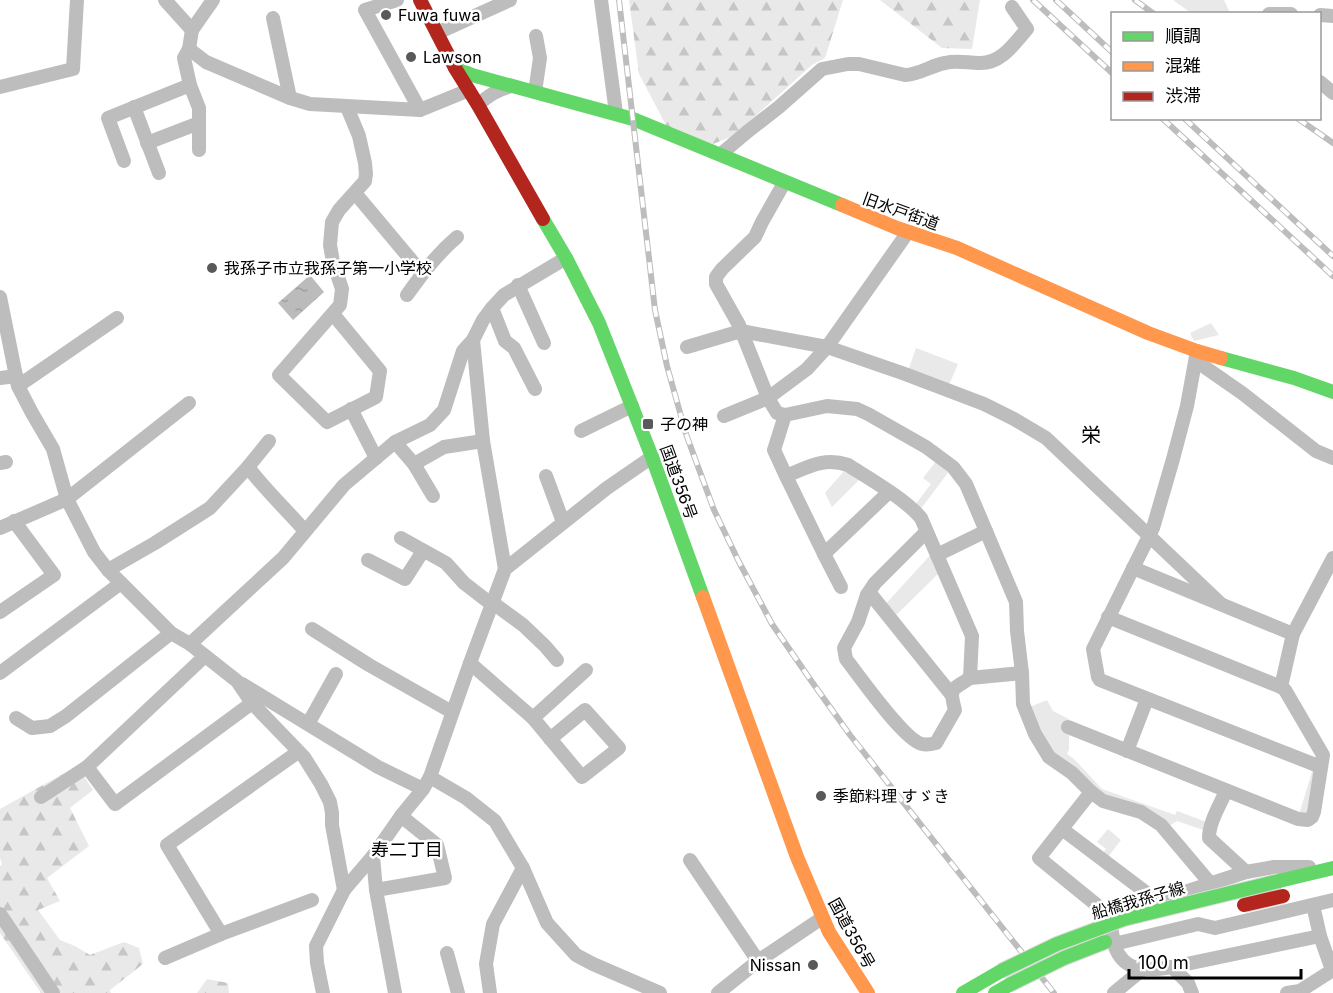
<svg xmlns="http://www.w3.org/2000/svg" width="1333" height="993" viewBox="0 0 1333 993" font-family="Inter,'Noto Sans JP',sans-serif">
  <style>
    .forest { fill: url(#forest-firs) }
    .green { fill: #e9e9e9 }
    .water { fill: url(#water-ripples) }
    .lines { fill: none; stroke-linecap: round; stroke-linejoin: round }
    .street { stroke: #bdbdbd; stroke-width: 14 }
    .fast { stroke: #63d668; stroke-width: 14 }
    .slow { stroke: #ff974d; stroke-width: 14 }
    .jam { stroke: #b3261e; stroke-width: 14 }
    .rail-casing { stroke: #bdbdbd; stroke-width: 6 }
    .rail { stroke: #fff; stroke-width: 4; stroke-dasharray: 11; stroke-linecap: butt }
    .fast-bridge-casing { stroke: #dbdbdb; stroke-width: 16; stroke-linecap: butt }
    .jam-bridge-casing { stroke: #dbdbdb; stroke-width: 16; stroke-linecap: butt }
    .fast-bridge { stroke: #63d668; stroke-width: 14 }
    .jam-bridge { stroke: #b3261e; stroke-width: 14 }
    .poi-dot { fill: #595959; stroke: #fff; stroke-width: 2 }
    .labels { text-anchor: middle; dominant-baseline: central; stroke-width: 5; stroke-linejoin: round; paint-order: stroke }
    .poi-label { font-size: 16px; fill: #000; stroke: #fff; text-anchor: start }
    .street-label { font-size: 16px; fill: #000; stroke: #fff }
    .neighbourhood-label { font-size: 18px; fill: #000; stroke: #fff }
    .quarter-label { font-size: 20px; fill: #000; stroke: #fff }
  </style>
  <defs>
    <pattern id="forest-firs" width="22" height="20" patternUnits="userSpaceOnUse" patternTransform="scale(1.5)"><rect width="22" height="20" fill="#e9e9e9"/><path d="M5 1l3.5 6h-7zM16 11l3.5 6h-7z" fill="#c6c6c6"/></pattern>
    <pattern id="water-ripples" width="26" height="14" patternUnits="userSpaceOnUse" patternTransform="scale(1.5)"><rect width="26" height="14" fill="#bbb"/><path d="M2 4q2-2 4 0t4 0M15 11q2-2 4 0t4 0" fill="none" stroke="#9f9f9f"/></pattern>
  </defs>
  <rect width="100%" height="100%" fill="#fff"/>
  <g class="forest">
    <path d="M629,0H843L825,58L812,65L733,136L713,144L667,127L639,74Z"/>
    <path d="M880,0H980L972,49L942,48Z"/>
    <path d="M77,766L93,790L70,808L89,846L47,878L60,901L38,910L60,940L75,946L90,955L124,942L139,948L143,964L110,990L111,993H41L0,933V866L2,864L0,858V809Z"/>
    <path d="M207,979L228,983L229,993H197Z"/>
  </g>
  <g class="green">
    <path d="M1173,0H1224L1230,13H1191Z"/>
    <path d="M1211,323L1219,335L1194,341L1190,333Z"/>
    <path d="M916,348L958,364L948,387L908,371Z"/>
    <path d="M937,460L950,470L917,514L912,509L931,484L923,478Z"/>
    <path d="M845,470L861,478L832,507L825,493Z"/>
    <path d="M935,550L940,572L891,620L882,608Z"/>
    <path d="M1047,700L1053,711L1069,719V750L1067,754L1074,759L1102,789L1175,815L1177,811L1212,824L1209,832L1177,821L1164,829L1103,801L1049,757L1025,709Z"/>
    <path d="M1313,769L1316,773L1308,812L1304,815L1299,814Z"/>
    <path d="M1108,829L1121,840L1105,861L1100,857L1106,849L1097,842Z"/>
  </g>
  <path class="water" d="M310,275L324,292L293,320L278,303Z"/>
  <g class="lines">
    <g class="street">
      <path d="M165,0L192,30"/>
      <path d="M397,0L365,10L420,110"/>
      <path d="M601,0L616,113"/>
      <path d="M1269,14H1291"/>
      <path d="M1320,15L1333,16"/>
      <path d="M273,18L290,98"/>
      <path d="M437,33L510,0"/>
      <path d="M189,49L206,62L290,98L310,104L420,110L469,90"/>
      <path d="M1320,82L1333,93"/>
      <path d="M0,87L73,69L77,0"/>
      <path d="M535,92L540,58L536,36"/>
      <path d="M478,105C489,95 497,90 512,86"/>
      <path d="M134,107L159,173"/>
      <path d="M147,143L199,123"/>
      <path d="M199,150V108L190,85L184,58L189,49L192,30L213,0"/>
      <path d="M721,154L747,132L779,107L822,69L848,64H859L905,75C919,75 932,65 945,63C957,60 968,63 979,63C1001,64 1014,44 1027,29L1012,7"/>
      <path d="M124,161L108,118L190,85"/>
      <path d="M784,183L762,222L755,237L722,269L716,277V284L739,325L768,398L777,413L785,415L827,406L857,409L868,414L926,447L953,467L966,484L1016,602L1017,631L1022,673L1023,704L1035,734L1049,757L1072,773L1091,792L1039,858L1109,915L1114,944L1198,924L1215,928L1333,900"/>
      <path d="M355,193L422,273"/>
      <path d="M518,285L544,343"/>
      <path d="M407,295C422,274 437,254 457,237"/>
      <path d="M0,297L18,386L32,413L53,449L67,499L94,552L108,570L171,633L190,644L237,681L252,703L304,757L321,784L330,802L332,813V825L344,890"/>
      <path d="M492,308L505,341L514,348L535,389"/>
      <path d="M333,314L380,371L376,397L327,422L279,375L340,305L342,289L333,262L330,245L332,222L339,210L365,181L366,174L365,163L359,136L347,107"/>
      <path d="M473,340L483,441L505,569"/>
      <path d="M687,347L741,331L827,347L905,374L984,404L1014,419L1046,438L1221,604"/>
      <path d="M1197,351L1187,406L1173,459L1153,528L1093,649L1098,677L1100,680L1321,767"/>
      <path d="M1196,361L1242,393L1316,451L1333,458"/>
      <path d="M0,378L16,376"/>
      <path d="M18,386L117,318"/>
      <path d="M351,409L376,458"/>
      <path d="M785,415L774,450L786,476C808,467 824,457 848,465C870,479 905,499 921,518L972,636L970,678L1022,673"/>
      <path d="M724,416L768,398L807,369L827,347L908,232"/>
      <path d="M581,431L632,406"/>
      <path d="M395,442L414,464L433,496"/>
      <path d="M0,463L6,462"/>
      <path d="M414,464L444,447L483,441"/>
      <path d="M248,467C265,490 286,509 305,531"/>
      <path d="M546,476L563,522"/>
      <path d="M786,476L824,554L889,492"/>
      <path d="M0,528L67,499L189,403"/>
      <path d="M926,532L875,583L867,595L858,622L844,648L846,659C860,677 904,740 922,744C926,745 932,744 936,743L955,710C949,687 951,691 970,678"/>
      <path d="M401,538L446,563L464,583L486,600L493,603L523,625L545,646L557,660"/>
      <path d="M824,554L841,587"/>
      <path d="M937,555L986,531"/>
      <path d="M368,560L405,579L423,551"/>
      <path d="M1133,568L1293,634"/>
      <path d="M108,570L155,543L210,508L248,467L269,441"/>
      <path d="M867,595L873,597L951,694"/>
      <path d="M0,612L54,575L14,521"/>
      <path d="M1108,617L1281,687"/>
      <path d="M312,629L369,665L452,712"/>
      <path d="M190,644L283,558L344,485L395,442L430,425L444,410L463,351L473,340L483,320L492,308L504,295L566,258"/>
      <path d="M470,663L533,718L582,777L619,748L585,710L550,739"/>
      <path d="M0,673L121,583"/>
      <path d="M242,684L378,767L423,789"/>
      <path d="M16,718L32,728L50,726L66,716L171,633"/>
      <path d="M533,718L586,670"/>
      <path d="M308,724L336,674"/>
      <path d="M1068,727L1298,819L1308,820L1312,817L1314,812L1323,755L1285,690L1281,687L1293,634L1333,558"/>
      <path d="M1127,751L1147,699"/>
      <path d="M87,767L115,804L252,703"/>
      <path d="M430,777L466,798L495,821L523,868L547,923L576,955L593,964L660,993"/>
      <path d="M1226,791C1220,805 1209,822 1209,838L1246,872"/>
      <path d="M1091,792L1103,801L1141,812L1161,825L1210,883"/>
      <path d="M41,797L87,767L205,656"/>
      <path d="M1062,829L1156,900"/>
      <path d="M373,856L376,890L395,993"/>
      <path d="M690,860L758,961L822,918"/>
      <path d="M376,890L445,878L437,845L401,816"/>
      <path d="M1313,905L1320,936L1332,970"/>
      <path d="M1133,906L1185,892L1246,872L1274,867H1309"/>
      <path d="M0,914L53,993"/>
      <path d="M221,934L167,845L298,752"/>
      <path d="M1114,944C1123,973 1147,971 1172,967L1320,936"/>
      <path d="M447,953L458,993"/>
      <path d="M165,958L221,934L312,900"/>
      <path d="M1172,967L1188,983L1192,993"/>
      <path d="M323,993L317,963L316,946L344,890L373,856L401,816L423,789L430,777L470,663L505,569L607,488L652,457"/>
      <path d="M490,993L486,964L493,924L523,868"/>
      <path d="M718,993L758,961"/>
      <path d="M1114,993L1143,969"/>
      <path d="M1287,993L1300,991L1333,970"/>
    </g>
    <g class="fast">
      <path d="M455,68L472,75L633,119L842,205"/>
      <path d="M543,219L566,258L599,323L652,457L703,597"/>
      <path d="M1221,358L1294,378L1333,392"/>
      <path d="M1279,881L1333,868"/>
      <path d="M963,993L1001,971"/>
      <path d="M995,993L1009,985"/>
    </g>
    <g class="slow">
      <path d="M842,205L897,228L957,248L1148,333L1197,351L1221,358"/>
      <path d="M703,597L797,857L829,932L868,993"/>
    </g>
    <path class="jam" d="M420,0L455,68L478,105L543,219"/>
    <g class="rail-casing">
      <g id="rail">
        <path d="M619,0L655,310L667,366L686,434L714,510L739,562L772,624L812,682L850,735L1054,993"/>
        <path d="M1033,0L1112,73"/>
        <path d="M1056,0L1112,52"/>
        <path d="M1135,0L1154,14"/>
        <path d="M1162,118L1333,276"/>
        <path d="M1184,118L1333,256"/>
        <path d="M1297,118L1333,143"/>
      </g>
    </g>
    <use href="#rail" class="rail"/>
    <g class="fast-bridge-casing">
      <g id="fast-bridge">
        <path d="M1001,971L1057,944L1124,919L1279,881"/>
        <path d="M1009,985L1064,958L1105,942"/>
      </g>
    </g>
    <g class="jam-bridge-casing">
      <path id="jam-bridge" d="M1244,905L1283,896"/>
    </g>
    <use href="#fast-bridge" class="fast-bridge"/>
    <use href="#jam-bridge" class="jam-bridge"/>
  </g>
  <g class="poi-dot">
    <circle cx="386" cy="15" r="6"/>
    <circle cx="411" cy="57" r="6"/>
    <circle cx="212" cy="268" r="6"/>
    <rect x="642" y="418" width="12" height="12" rx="3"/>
    <circle cx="821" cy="796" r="6"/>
    <circle cx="813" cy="965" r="6"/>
  </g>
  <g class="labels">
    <g class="poi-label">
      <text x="398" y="15">Fuwa fuwa</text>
      <text x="423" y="57">Lawson</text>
      <text x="224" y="268">我孫子市立我孫子第一小学校</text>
      <text x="660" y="424">子の神</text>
      <text x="833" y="796">季節料理 すゞき</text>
      <text x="801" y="965" text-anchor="end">Nissan</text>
    </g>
    <g class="street-label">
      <text transform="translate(901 211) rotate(20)">旧水戸街道</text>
      <text transform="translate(679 482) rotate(70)">国道356号</text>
      <text transform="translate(1138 900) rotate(-16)">船橋我孫子線</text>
      <text transform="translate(852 933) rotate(61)">国道356号</text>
    </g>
    <g class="neighbourhood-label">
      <text x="407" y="849">寿二丁目</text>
    </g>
    <g class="quarter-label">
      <text x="1091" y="435">栄</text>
    </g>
  </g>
  <rect x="1111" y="12" width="210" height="108" fill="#ffffff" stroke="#999999" stroke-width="1.5"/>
  <rect x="1123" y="32" width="30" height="9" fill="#63d668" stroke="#999999" stroke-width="1.5"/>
  <text x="1165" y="42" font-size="18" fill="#000000">順調</text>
  <rect x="1123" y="62" width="30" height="9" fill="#ff974d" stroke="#999999" stroke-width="1.5"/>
  <text x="1165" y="72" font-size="18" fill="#000000">混雑</text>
  <rect x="1123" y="92" width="30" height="9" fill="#b3261e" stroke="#999999" stroke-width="1.5"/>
  <text x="1165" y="102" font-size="18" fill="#000000">渋滞</text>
  <path d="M1129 969v9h172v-9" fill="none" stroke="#000000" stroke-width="3"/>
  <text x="1138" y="969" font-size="18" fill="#000000" stroke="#ffffff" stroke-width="4.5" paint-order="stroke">100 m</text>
</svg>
